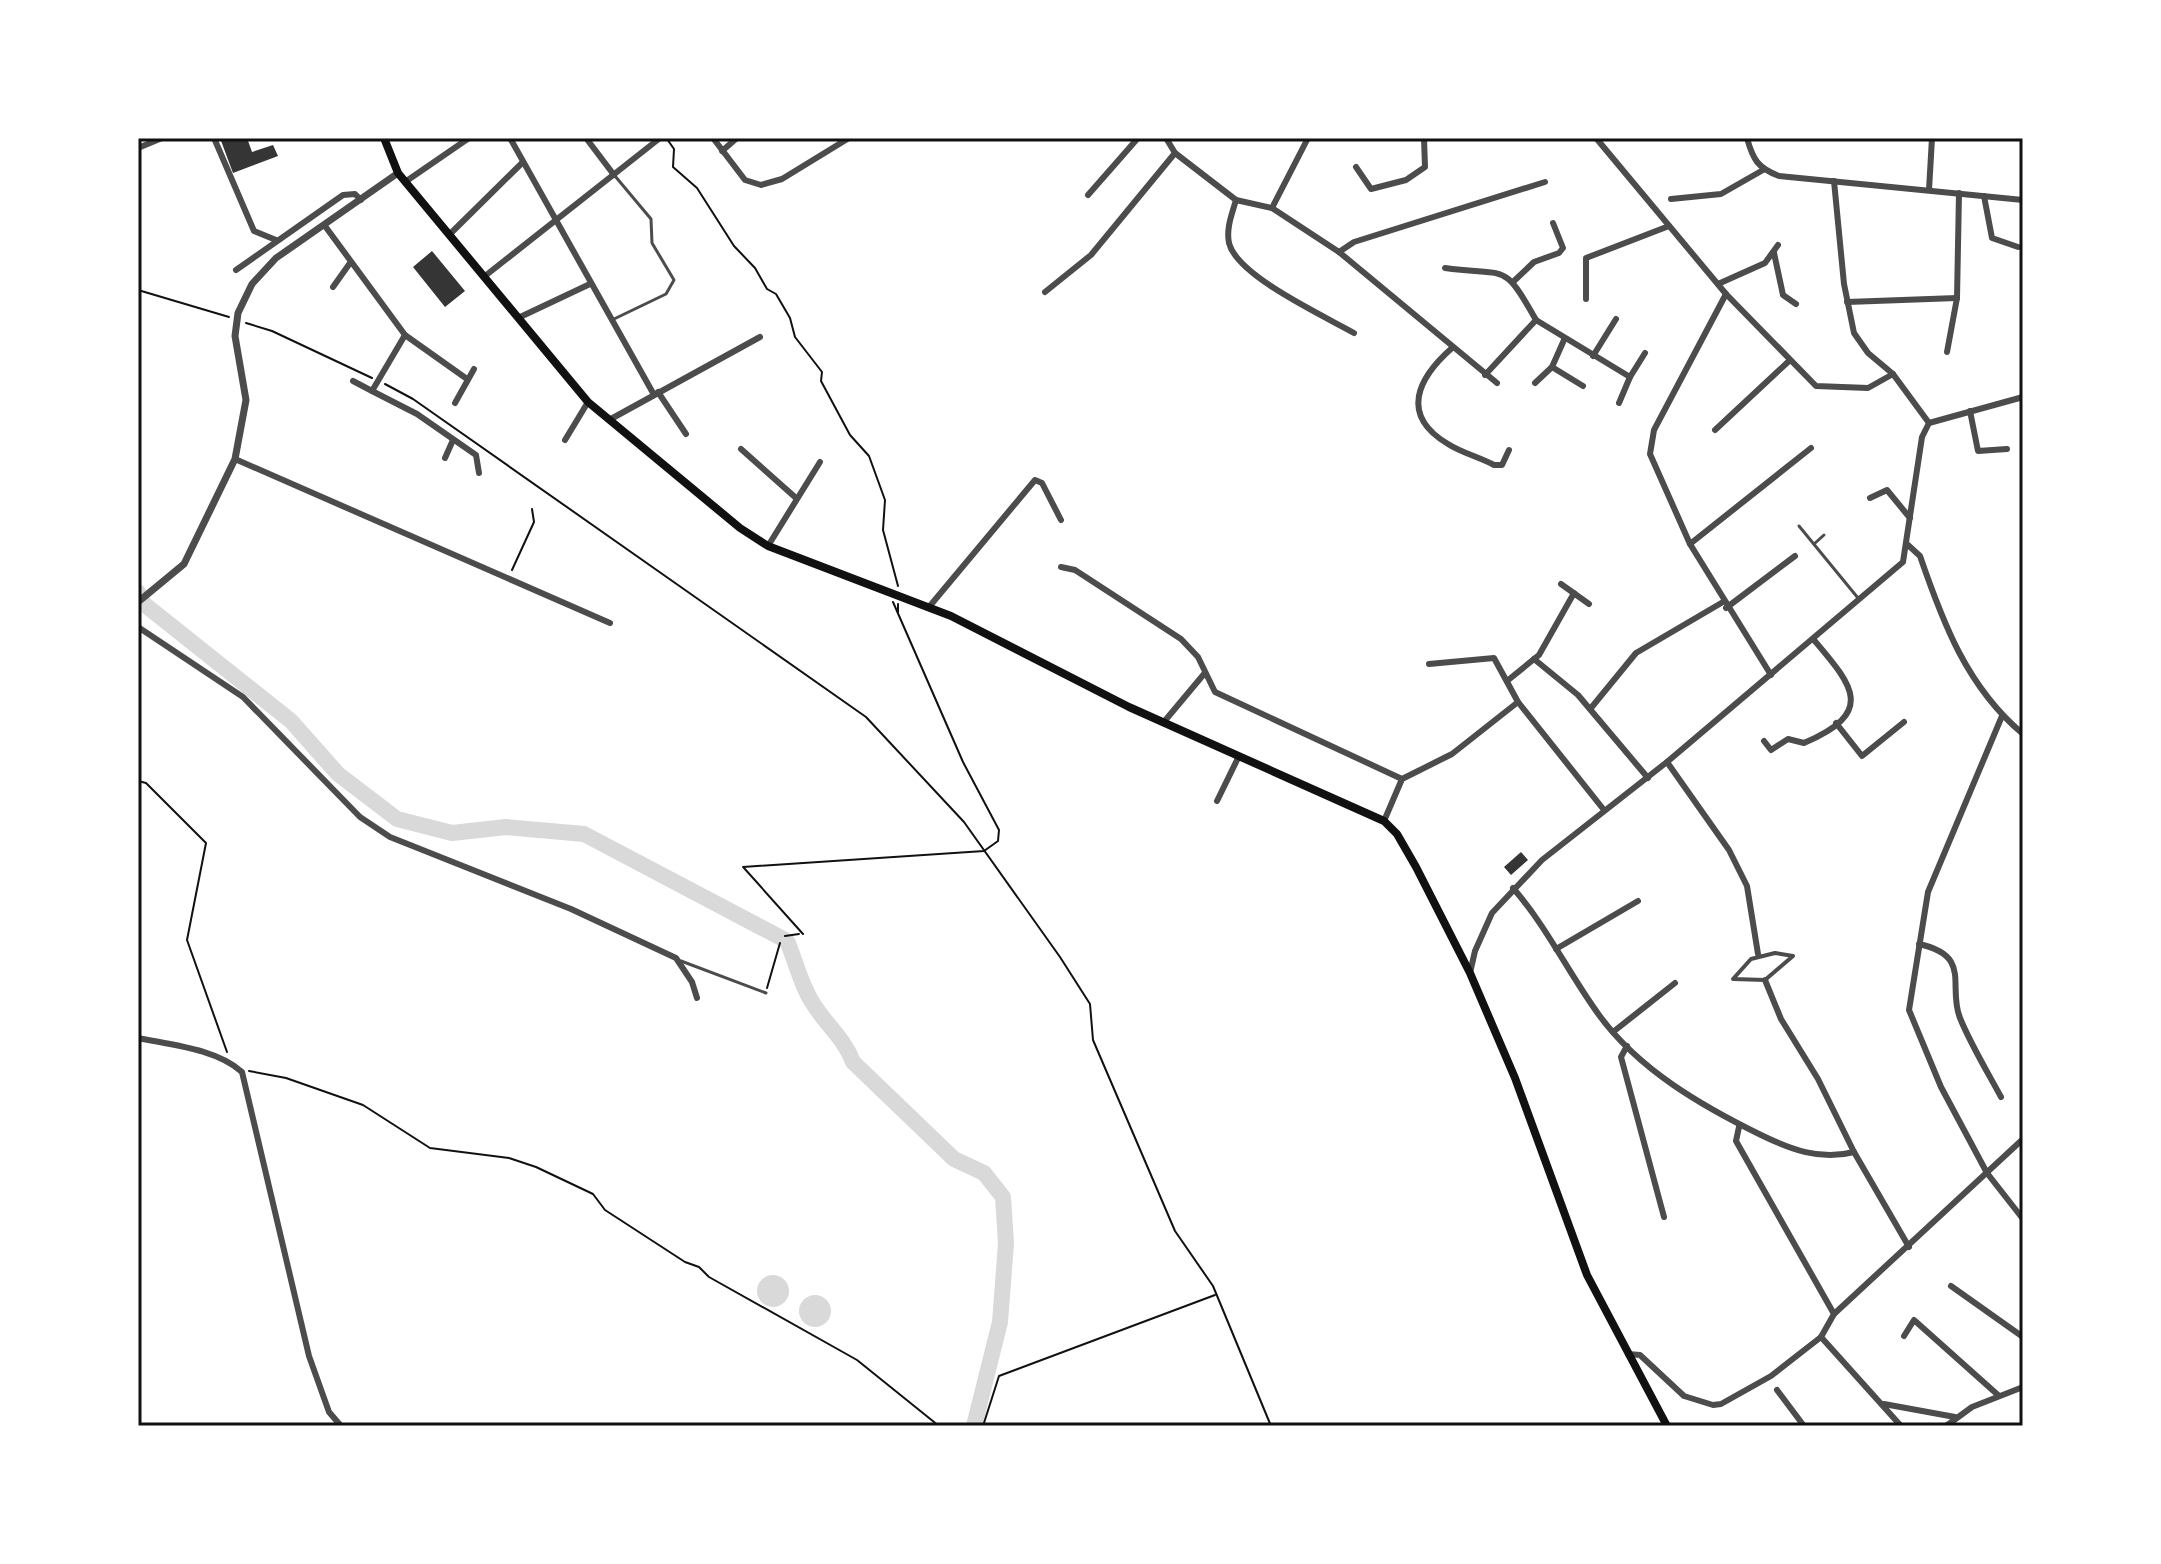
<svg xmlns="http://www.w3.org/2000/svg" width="2161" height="1564" viewBox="0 0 2161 1564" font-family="Manrope,sans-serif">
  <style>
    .water { fill: #d9d9d9 }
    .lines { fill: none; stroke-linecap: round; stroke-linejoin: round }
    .river { stroke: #d9d9d9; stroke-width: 16 }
    .building { fill: #353535 }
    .path { stroke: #111; stroke-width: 2 }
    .service { stroke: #4c4c4c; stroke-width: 3 }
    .pedestrian { stroke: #4c4c4c; stroke-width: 4 }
    .minor { stroke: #4c4c4c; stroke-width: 6 }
    .tertiary { stroke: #4c4c4c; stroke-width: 7 }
    .secondary { stroke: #111; stroke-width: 8 }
    .neatline { fill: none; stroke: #111; stroke-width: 3 }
  </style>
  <rect width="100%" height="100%" fill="#fff"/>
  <g class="water">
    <circle cx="773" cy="1291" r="16"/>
    <circle cx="815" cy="1311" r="16"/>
  </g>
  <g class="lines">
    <path class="river" d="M138,592L144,604L291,721L338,774L397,819L452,833L506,827L584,834L787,941C796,962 801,986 814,1005C827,1026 844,1038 853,1062L954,1159L984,1173L1003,1197L1006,1243L1000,1322L974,1426"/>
  </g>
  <g class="building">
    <path d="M220,138H247L252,152L273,145L278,156L233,173Z"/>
    <path d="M432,251L465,291L445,307L413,267Z"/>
    <path d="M1521,852L1528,860L1511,875L1504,867Z"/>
  </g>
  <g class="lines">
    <g class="path">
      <path d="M667,139L674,149L673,167L697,188L734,246L755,268L767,289L776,294L790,318L795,337L822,372L821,381L850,435L869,456L885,500L883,530L898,586"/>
      <path d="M138,290L229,317"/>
      <path d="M246,323L272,331L372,378"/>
      <path d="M385,384L413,399L866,717L964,822L1060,957L1090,1004L1093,1040L1175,1231L1213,1286L1271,1426"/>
      <path d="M512,570L534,522L532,509"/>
      <path d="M898,613V604"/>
      <path d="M138,781L146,783L206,843L187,940L227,1052"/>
      <path d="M743,867L984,851L998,841L999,830L963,762L893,602"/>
      <path d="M744,868L803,934"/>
      <path d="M785,936L799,934"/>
      <path d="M767,988L780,943"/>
      <path d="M249,1071L286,1078L363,1105L430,1148L509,1158L536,1167L593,1194L605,1210L685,1262L699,1267L709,1277L857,1360L939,1426"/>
      <path d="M983,1426L999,1376L1215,1295"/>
    </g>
    <g class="service">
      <path d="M614,319L666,294L674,280L652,243L651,219L615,176"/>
      <path d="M1799,526L1858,598"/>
      <path d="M1814,544L1824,535"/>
      <path d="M681,961L766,993"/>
    </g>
    <path class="pedestrian" d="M1775,953L1793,956L1765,980L1733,979L1751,959Z"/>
    <g class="minor">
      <path d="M214,138L254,231L276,240"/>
      <path d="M510,138L653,393"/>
      <path d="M586,138L614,175"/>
      <path d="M713,138L745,180L761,185L782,179L849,138"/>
      <path d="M1166,138L1175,153L1236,200L1272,208L1339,252L1497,383"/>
      <path d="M1596,138L1726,294L1816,386L1868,388L1893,374"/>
      <path d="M1747,138C1753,160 1758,168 1779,176L2023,200"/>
      <path d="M138,148L162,138"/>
      <path d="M722,151L737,138"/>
      <path d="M1356,167L1371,189L1406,180L1425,167L1424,138"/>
      <path d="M1834,181L1844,284L1854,333L1868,353L1893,374L1929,423"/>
      <path d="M405,182L469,138"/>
      <path d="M1929,190L1932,138"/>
      <path d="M1088,195L1138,138"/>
      <path d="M1984,196L1992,238L2018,247"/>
      <path d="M1671,199L1721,194L1763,170"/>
      <path d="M1236,200C1232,214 1226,228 1229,243C1237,276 1324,316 1354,333"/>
      <path d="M1272,208L1308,138"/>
      <path d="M325,226L405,335L467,379"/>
      <path d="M449,235L523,162"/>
      <path d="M1339,252L1354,242L1545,182"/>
      <path d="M1774,253L1783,295L1796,304"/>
      <path d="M1445,268C1508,277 1502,260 1536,320"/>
      <path d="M236,270L343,195L355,194L361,200"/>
      <path d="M485,276L660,138"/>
      <path d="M1514,281L1534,262L1559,253L1563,248L1553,223"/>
      <path d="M1718,284L1765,263L1778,245"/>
      <path d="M333,287L350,263"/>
      <path d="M1045,292L1091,255L1175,153"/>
      <path d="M1726,294L1654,430L1650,454L1690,544L1771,675"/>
      <path d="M1586,299V258L1669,226"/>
      <path d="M1847,302L1957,298"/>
      <path d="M518,318L590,284"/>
      <path d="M405,335L372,391L417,414L476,455L479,473"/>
      <path d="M1564,340L1552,367L1583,386"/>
      <path d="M1452,348C1418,378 1399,415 1448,444C1462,453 1479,457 1494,465H1502L1509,450"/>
      <path d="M1947,352L1957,298L1959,193"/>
      <path d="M1593,356L1616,319"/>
      <path d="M1485,375L1536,320L1630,377L1619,403"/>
      <path d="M1630,377L1645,353"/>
      <path d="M353,381L372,391"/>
      <path d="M1535,383L1552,367"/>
      <path d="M658,392L686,434"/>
      <path d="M455,403L474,369"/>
      <path d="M1970,411L1978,451L2007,449"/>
      <path d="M609,420L760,337"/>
      <path d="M1715,430L1789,361"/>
      <path d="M565,440L588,402"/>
      <path d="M741,449L796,498"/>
      <path d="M445,458L453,440"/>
      <path d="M235,459L610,623"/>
      <path d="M1870,498L1887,490L1910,518"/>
      <path d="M1690,544L1811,448"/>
      <path d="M1908,545L1920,556C1943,623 1967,687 2023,734"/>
      <path d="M768,546L820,462"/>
      <path d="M1061,567L1075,570L1181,639L1198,657L1215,692L1402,779"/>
      <path d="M1561,584L1589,604"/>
      <path d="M929,607L1035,480L1042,483L1061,520"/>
      <path d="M1726,608L1795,556"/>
      <path d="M138,627L243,697L360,817L390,837L571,909L676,958L692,982L697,998"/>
      <path d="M1534,659L1578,695L1648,778"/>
      <path d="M1429,664L1494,658L1518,702L1604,810"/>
      <path d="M1507,681L1539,655L1574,593"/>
      <path d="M1591,708L1636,653L1723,602"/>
      <path d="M2002,716L1928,892L1909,1010L1941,1087L1987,1173L2023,1219"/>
      <path d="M1163,723L1204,674"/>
      <path d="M1836,723L1862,756L1904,722"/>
      <path d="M1764,741L1771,750L1788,739L1804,743C1877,712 1852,685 1814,640"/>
      <path d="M1667,762L1729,850L1747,886L1758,954"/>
      <path d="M1217,801L1238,758"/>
      <path d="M1384,821L1402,779L1452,754L1518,702"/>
      <path d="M1513,888C1547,927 1569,974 1599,1015C1639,1070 1702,1106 1761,1135C1790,1149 1820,1161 1854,1152"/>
      <path d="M1919,944C1973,956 1947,986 1960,1018C1971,1045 1987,1071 2001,1097"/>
      <path d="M1556,949L1638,901"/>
      <path d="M1470,973L1475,951L1492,913L1542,860L1667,762L1903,562L1922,437L1929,423L2023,397"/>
      <path d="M1765,980L1781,1019L1818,1079L1854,1152L1909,1247"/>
      <path d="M1613,1032L1675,983"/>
      <path d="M138,1038C172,1045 216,1049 242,1072L309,1356L329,1412L341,1426"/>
      <path d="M1627,1046L1621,1057L1664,1217"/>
      <path d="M1739,1127L1736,1141L1834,1314"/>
      <path d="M1951,1286L2023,1337"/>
      <path d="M1904,1336L1914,1320L1998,1395"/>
      <path d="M1821,1337L1901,1426"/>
      <path d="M1628,1354L1640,1355L1684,1396L1713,1405L1721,1404L1771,1376L1821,1337L1834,1314L2023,1139"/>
      <path d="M1777,1390L1804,1426"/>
      <path d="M1884,1404L1955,1417"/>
      <path d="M1946,1426L1972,1407L2023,1387"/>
    </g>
    <path class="tertiary" d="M138,602L184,564L235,459L246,400L235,336L238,313L252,284L276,258L398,173"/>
    <path class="secondary" d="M384,138L398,173L588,402L740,528L768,546L951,616L1129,707L1384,821L1397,834L1416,867L1470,973L1515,1078L1587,1275L1667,1426"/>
  </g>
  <rect width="2161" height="1564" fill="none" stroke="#ffffff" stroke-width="280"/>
  <rect x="140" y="140" width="1881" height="1284" class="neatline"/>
</svg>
